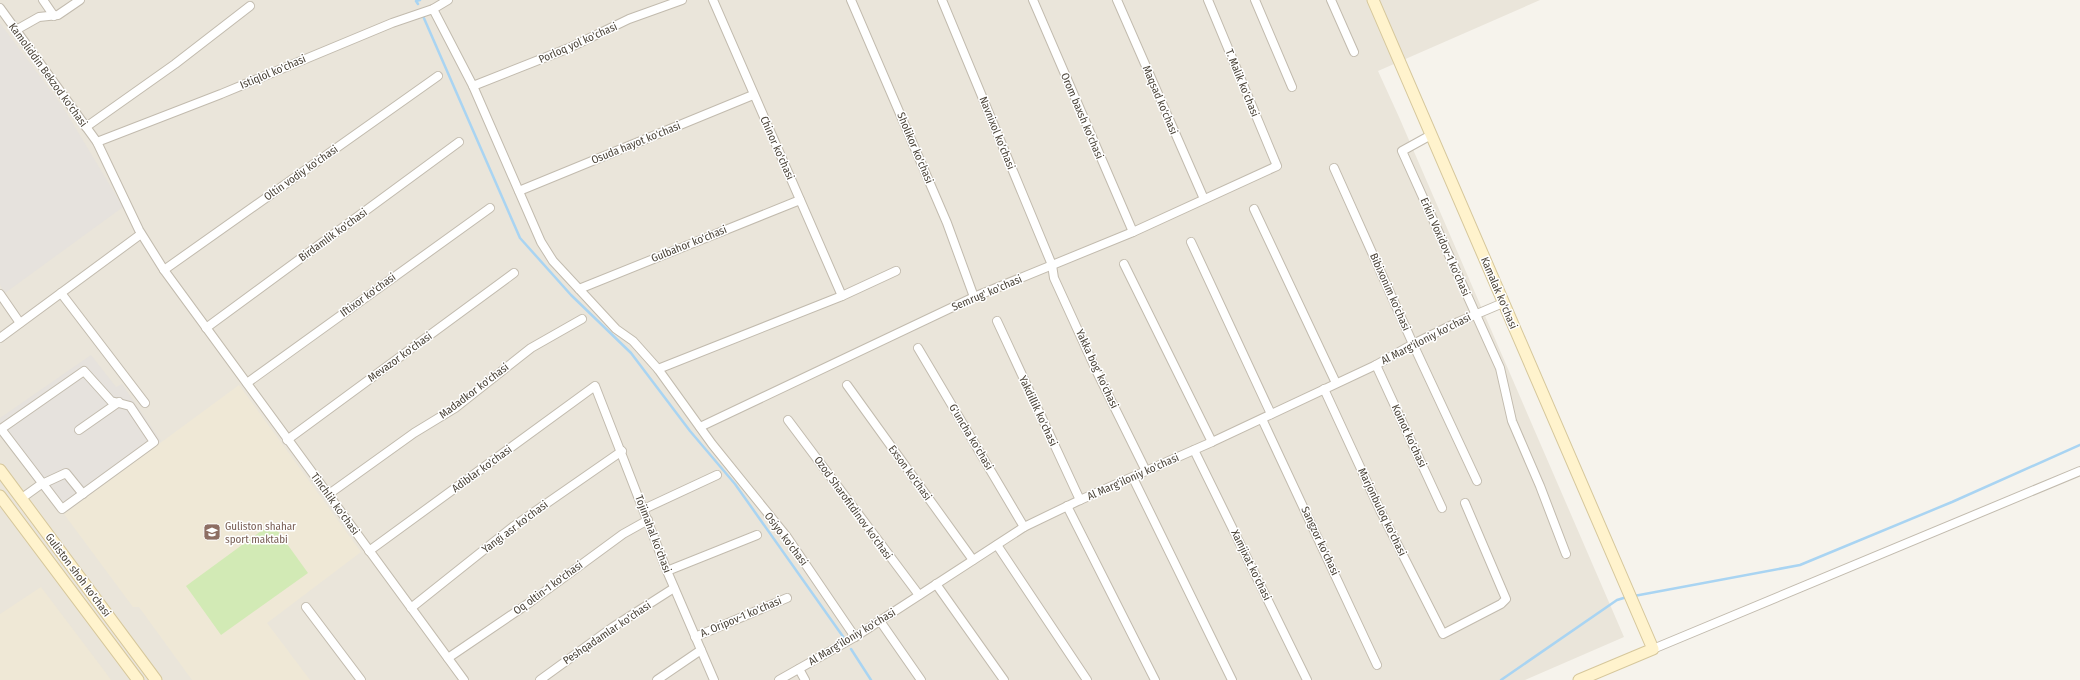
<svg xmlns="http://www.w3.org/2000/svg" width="2080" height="680" viewBox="0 0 2080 680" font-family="'Fira Sans Condensed',sans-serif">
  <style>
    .residential { fill: #eae5da }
    .industrial { fill: #e6e2dd }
    .education { fill: #efe8d6 }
    .green { fill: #d2eab5 }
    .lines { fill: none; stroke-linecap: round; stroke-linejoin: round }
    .stream { stroke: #a9d4f2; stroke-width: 2.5 }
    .minor-casing { stroke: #c2bbae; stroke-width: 10 }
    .secondary-casing { stroke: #d6c79b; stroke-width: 13 }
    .minor { stroke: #fff; stroke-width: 8 }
    .secondary { stroke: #fff3cd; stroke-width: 11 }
    .labels { text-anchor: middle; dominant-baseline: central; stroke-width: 3; stroke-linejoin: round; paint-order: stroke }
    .street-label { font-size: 11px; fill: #4b4439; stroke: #fff }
    .education-label { font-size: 11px; fill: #785e54; stroke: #fff; text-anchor: start }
  </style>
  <rect width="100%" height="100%" fill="#f6f3ec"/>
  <path class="residential" d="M0,0H1540L1378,71L1399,117L1624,637L1525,680H0Z"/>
  <g class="industrial">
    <path d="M0,23L63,107L123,207L5,293L0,285Z"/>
    <path d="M91,355L116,387L122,384L161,441L64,514L0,430V418Z"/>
  </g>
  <g class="education">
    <path d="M239,385L361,552L267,623L310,680H192L139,607H133L64,514Z"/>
    <path d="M41,587L103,669L111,680H0V614Z"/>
  </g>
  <path class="green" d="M272,523L308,573L221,635L186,586Z"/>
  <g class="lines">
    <g class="stream">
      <path d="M418,4L416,1L420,0"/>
      <path d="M423,16L520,238L571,295L631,353L690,431L735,484L844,638"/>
      <path d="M1634,596L1800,565L1952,502L2080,445"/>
      <path d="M851,649L871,680"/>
      <path d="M1501,680L1617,600L1627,597"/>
    </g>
    <g class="minor-casing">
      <g id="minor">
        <path d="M43,0L54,16"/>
        <path d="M713,0L842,296"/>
        <path d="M851,0L947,223L974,297"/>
        <path d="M942,0L1052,265L1054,278L1096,370L1146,471"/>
        <path d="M1033,0L1133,232"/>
        <path d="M1117,0L1204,199"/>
        <path d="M1255,0L1292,87"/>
        <path d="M1331,0L1354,52"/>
        <path d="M0,8L97,142L139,230L164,270L464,680"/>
        <path d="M433,9L473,86L541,242L553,261L579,289L616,329L633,341L658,369L712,444L787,537L855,637"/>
        <path d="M16,30L39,17L58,15L80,0"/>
        <path d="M473,86L569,48L629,19L682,0"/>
        <path d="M86,127L175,64L250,6"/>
        <path d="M1431,135L1402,151L1500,368L1512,421L1540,486L1566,554"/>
        <path d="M97,142L221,94L392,23L433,9L448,0"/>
        <path d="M1334,168L1413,344L1477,481"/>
        <path d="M519,191L753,95"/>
        <path d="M1254,209L1336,383"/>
        <path d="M1191,242L1271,414"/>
        <path d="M1124,264L1212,442"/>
        <path d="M164,270L438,76"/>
        <path d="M579,289L800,200"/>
        <path d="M61,293L145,403"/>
        <path d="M0,294L20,323"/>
        <path d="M997,321L1080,500"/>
        <path d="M206,328L459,142"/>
        <path d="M0,338L141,234"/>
        <path d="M918,348L1024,527"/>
        <path d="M1376,365L1442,508"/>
        <path d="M658,369L842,296L896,271"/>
        <path d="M84,371L111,401L130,406L154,442L62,509L1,429Z"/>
        <path d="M247,383L490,208"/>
        <path d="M847,385L973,560"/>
        <path d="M1324,389L1380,510L1443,634L1501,604L1506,599L1465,503"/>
        <path d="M1262,419L1377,665"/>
        <path d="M788,420L919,595"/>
        <path d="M700,427L974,297L1133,232L1277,166L1208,0"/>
        <path d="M79,430L119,402"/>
        <path d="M287,440L514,273"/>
        <path d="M1194,450L1307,680"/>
        <path d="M1133,478L1232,680"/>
        <path d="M329,494L414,433L455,408L531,348L582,319"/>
        <path d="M22,498L40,485L66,473L83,494"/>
        <path d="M1067,506L1155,680"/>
        <path d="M644,509L717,475"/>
        <path d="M997,545L1087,680"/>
        <path d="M369,551L595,386L667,571L714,680"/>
        <path d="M667,571L757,535"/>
        <path d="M936,584L1004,680"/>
        <path d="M306,607L361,680"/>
        <path d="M411,608L514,526L622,451"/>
        <path d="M880,621L921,680"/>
        <path d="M695,637L787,598"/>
        <path d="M1653,649L2080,471"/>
        <path d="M448,658L529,603L623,534L648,520"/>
        <path d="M799,669L805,680"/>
        <path d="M540,680L613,627L674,588"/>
        <path d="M657,680L701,650"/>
        <path d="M779,680L855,637L1024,527L1080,500L1212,442L1376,365L1413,344L1458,322L1503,303"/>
      </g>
    </g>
    <g class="secondary-casing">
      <g id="secondary">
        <path d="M1373,0L1653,649L1579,680"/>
        <path d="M0,470L156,680"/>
        <path d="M0,496L138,680"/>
      </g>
    </g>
    <use href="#minor" class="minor"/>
    <use href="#secondary" class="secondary"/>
  </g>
  <defs>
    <g id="school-square" transform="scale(0.9)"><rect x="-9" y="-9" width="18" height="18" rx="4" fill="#8d6e63" stroke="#fff"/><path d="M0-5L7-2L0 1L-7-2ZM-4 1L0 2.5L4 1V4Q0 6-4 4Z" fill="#fff"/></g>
  </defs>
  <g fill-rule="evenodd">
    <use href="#school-square" x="212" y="532"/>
  </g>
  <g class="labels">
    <g class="street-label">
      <text transform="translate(578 43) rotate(-24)">Porloq yol ko'chasi</text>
      <text transform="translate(273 72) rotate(-23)">Istiqlol ko'chasi</text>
      <text transform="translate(48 75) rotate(54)">Kamoliddin Bekzod ko'chasi</text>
      <text transform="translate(1242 83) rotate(68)">T. Malik ko'chasi</text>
      <text transform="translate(1160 100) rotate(67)">Maqsad ko'chasi</text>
      <text transform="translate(1082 116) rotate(67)">Orom baxsh ko'chasi</text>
      <text transform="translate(997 133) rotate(68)">Navnixol ko'chasi</text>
      <text transform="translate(636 143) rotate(-22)">Osuda hayot ko'chasi</text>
      <text transform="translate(777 148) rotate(66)">Chinor ko'chasi</text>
      <text transform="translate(915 148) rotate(67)">Sholikor ko'chasi</text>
      <text transform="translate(301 173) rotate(-35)">Oltin vodiy ko'chasi</text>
      <text transform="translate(333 235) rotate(-36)">Birdamlik ko'chasi</text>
      <text transform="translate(689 244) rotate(-22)">Gulbahor ko'chasi</text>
      <text transform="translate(1445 247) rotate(66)">Erkin Voxidov-1 ko'chasi</text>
      <text transform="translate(1390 292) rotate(66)">Bibixonim ko'chasi</text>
      <text transform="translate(987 293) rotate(-23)">Semrug' ko'chasi</text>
      <text transform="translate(1499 293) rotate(67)">Kamalak ko'chasi</text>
      <text transform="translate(368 295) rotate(-36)">Iftixor ko'chasi</text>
      <text transform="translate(1426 339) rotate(-27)">Al Marg'iloniy ko'chasi</text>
      <text transform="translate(400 357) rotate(-36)">Mevazor ko'chasi</text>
      <text transform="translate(1097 369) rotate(65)">Yakka bog' ko'chasi</text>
      <text transform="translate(474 391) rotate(-37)">Madadkor ko'chasi</text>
      <text transform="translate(1038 411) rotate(65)">Yakdillik ko'chasi</text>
      <text transform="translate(1409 436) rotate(65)">Koinot ko'chasi</text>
      <text transform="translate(971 437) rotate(59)">G'uncha ko'chasi</text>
      <text transform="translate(482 469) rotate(-36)">Adiblar ko'chasi</text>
      <text transform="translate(910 473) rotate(54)">Exson ko'chasi</text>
      <text transform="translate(1133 477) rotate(-24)">Al Marg'iloniy ko'chasi</text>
      <text transform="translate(335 504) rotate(54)">Tinchlik ko'chasi</text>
      <text transform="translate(853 508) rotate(54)">Ozod Sharofitdinov ko'chasi</text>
      <text transform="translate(1382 512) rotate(64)">Marjonbuloq ko'chasi</text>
      <text transform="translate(515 527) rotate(-37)">Yangi asr ko'chasi</text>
      <text transform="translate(653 534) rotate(69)">Tojimahal ko'chasi</text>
      <text transform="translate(786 539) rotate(53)">Osiyo ko'chasi</text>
      <text transform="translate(1320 541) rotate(65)">Sangzor ko'chasi</text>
      <text transform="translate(1251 565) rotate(64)">Xamjixat ko'chasi</text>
      <text transform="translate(78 575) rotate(53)">Guliston shoh ko'chasi</text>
      <text transform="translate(548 588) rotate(-36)">Oq oltin-1 ko'chasi</text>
      <text transform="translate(741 617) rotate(-23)">A. Oripov-1 ko'chasi</text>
      <text transform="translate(607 633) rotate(-34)">Peshqadamlar ko'chasi</text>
      <text transform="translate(852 637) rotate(-31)">Al Marg'iloniy ko'chasi</text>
    </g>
    <g class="education-label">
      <text x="225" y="526">Guliston shahar<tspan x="225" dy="13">sport maktabi</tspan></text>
    </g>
  </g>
</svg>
